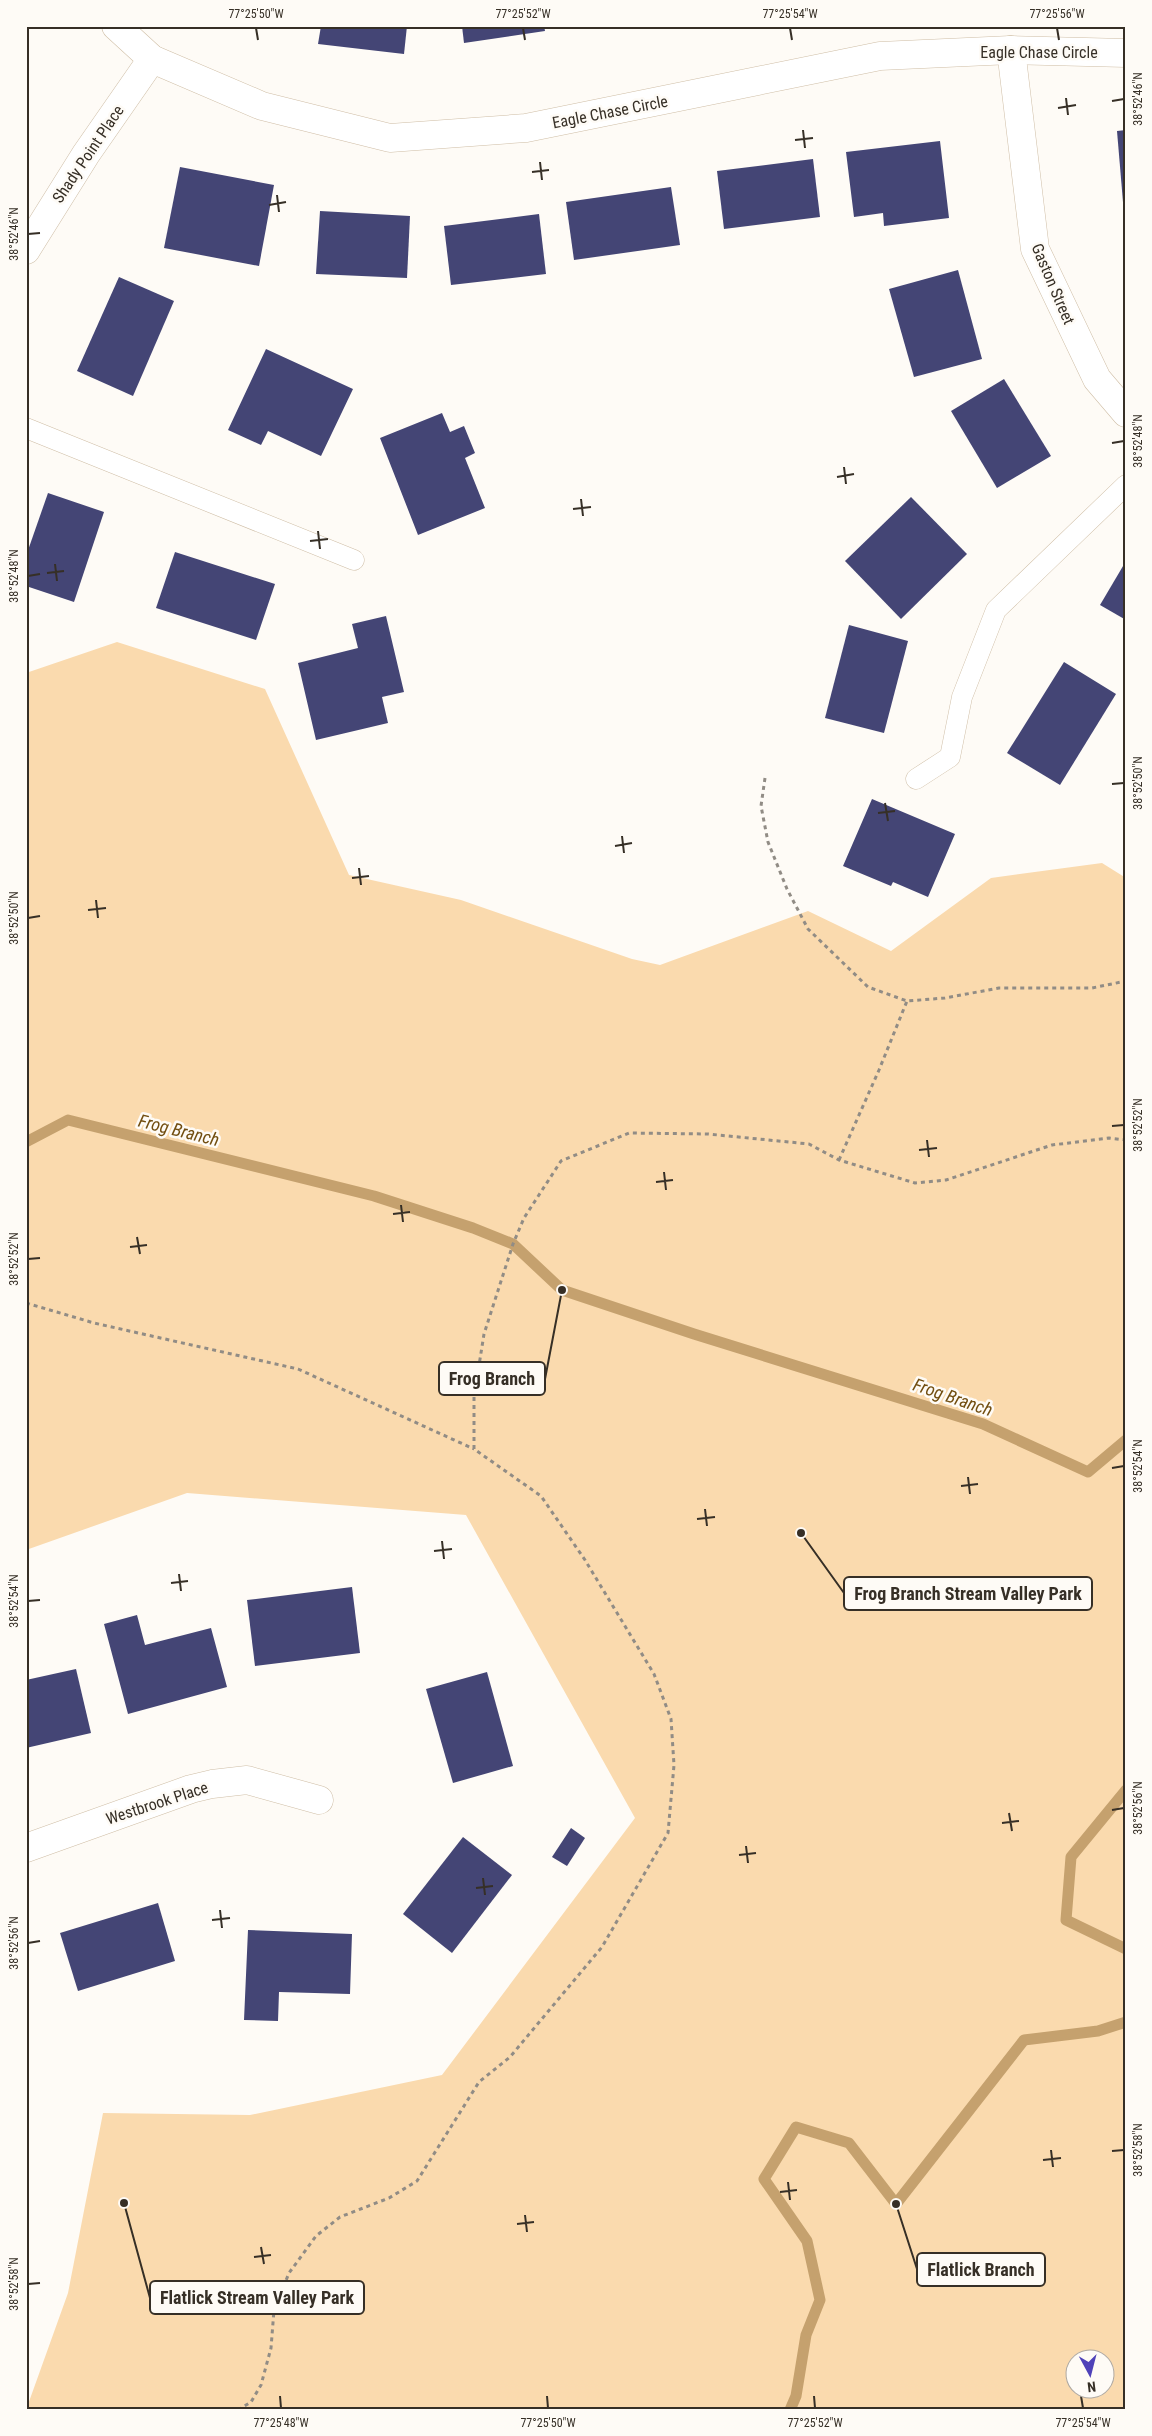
<svg xmlns="http://www.w3.org/2000/svg" width="1152" height="2436" viewBox="0 0 1152 2436" font-family="'Roboto Condensed',sans-serif">
  <style>
    .green { fill: #fadaae; fill-rule: evenodd }
    .lines { fill: none; stroke-linecap: round; stroke-linejoin: round }
    .stream { stroke: #c5a16e; stroke-width: 11 }
    .building { fill: #444575 }
    .service-casing { stroke: #cfbea6; stroke-width: 21 }
    .minor-casing { stroke: #cfbea6; stroke-width: 29 }
    .path { stroke: #918c85; stroke-width: 3; stroke-dasharray: 4 4; stroke-linecap: butt }
    .service { stroke: #fff; stroke-width: 20 }
    .minor { stroke: #fff; stroke-width: 28 }
    .ticks { fill: none; stroke: #362f26; stroke-width: 2 }
    .labels { text-anchor: middle; dominant-baseline: central; stroke-width: 5; stroke-linejoin: round; paint-order: stroke }
    .street-label { font-size: 16px; fill: #362f26; stroke: #fefbf6 }
    .water-label { font-size: 18px; font-style: italic; fill: #724e10; stroke: #fefbf6 }
    .leader { fill: none; stroke: #362f26; stroke-width: 2 }
    .callout-dot { fill: #362f26; stroke: #fefbf6; stroke-width: 2 }
    .callout { fill: #fefbf6; stroke: #362f26; stroke-width: 2 }
    .callout-label { font-size: 18px; text-anchor: middle; font-weight: bold; fill: #362f26 }
    .neatline { fill: none; stroke: #362f26; stroke-width: 2 }
    .ticks-label { font-size: 12px; text-anchor: middle; fill: #362f26 }
  </style>
  <rect width="100%" height="100%" fill="#fefbf6"/>
  <path class="green" d="M117,642L265,689L349,875L461,900L632,959L660,965L808,911L891,951L991,878L1102,863L1126,878V2410H26L68,2293L103,2113L250,2115L442,2075L635,1818L466,1515L187,1493L26,1550V673ZM1074,2358H1104V2388H1074Z"/>
  <g class="lines">
    <g class="stream">
      <path d="M26,1142L68,1120L374,1196L473,1228L513,1244L562,1290L694,1334L983,1424L1088,1472L1126,1440"/>
      <path d="M1126,1790L1071,1857L1066,1920L1126,1949"/>
      <path d="M790,2410L796,2396L806,2335L820,2300L807,2241L764,2179L796,2127L849,2143L896,2204L1024,2040L1098,2031L1126,2022"/>
    </g>
  </g>
  <g class="building">
    <path d="M321,26H407L404,54L318,44Z"/>
    <path d="M462,26H544L545,31L464,43Z"/>
    <path d="M1126,130V214H1124L1117,131Z"/>
    <path d="M940,141L949,218L884,226L883,213L854,217L846,152Z"/>
    <path d="M813,159L820,217L724,229L717,171Z"/>
    <path d="M180,167L274,185L259,266L164,248Z"/>
    <path d="M671,187L680,245L574,260L566,202Z"/>
    <path d="M320,211L410,216L407,278L316,274Z"/>
    <path d="M539,214L546,274L451,285L444,226Z"/>
    <path d="M958,270L982,359L914,377L889,289Z"/>
    <path d="M119,277L174,301L133,396L77,371Z"/>
    <path d="M266,349L353,389L321,456L268,431L261,445L228,430Z"/>
    <path d="M1004,379L1051,456L997,488L951,411Z"/>
    <path d="M442,413L450,432L464,426L475,453L465,458L485,508L418,535L380,438Z"/>
    <path d="M48,493L104,512L74,602L26,586V556Z"/>
    <path d="M911,497L967,554L901,619L845,561Z"/>
    <path d="M175,552L275,584L256,640L156,608Z"/>
    <path d="M1126,561V620L1100,605Z"/>
    <path d="M386,616L404,692L382,697L388,723L316,740L298,663L358,648L352,624Z"/>
    <path d="M849,625L908,641L884,733L825,718Z"/>
    <path d="M1064,662L1116,694L1060,785L1007,753Z"/>
    <path d="M872,799L955,834L928,897L893,882L891,886L843,866Z"/>
    <path d="M352,1587L360,1653L255,1666L247,1600Z"/>
    <path d="M137,1615L145,1645L211,1628L227,1687L128,1714L104,1624Z"/>
    <path d="M76,1669L91,1733L26,1748V1680Z"/>
    <path d="M487,1672L513,1766L453,1783L426,1689Z"/>
    <path d="M571,1828L585,1838L567,1866L552,1857Z"/>
    <path d="M463,1837L512,1875L452,1953L403,1914Z"/>
    <path d="M158,1903L175,1961L78,1991L60,1933Z"/>
    <path d="M248,1930L352,1934L350,1994L279,1992L278,2021L244,2020Z"/>
  </g>
  <g class="lines">
    <g class="service-casing">
      <g id="service">
        <path d="M26,428L354,560"/>
        <path d="M916,779L950,757L962,697L996,610L1126,485"/>
      </g>
    </g>
    <g class="minor-casing">
      <g id="minor">
        <path d="M116,26L152,59L262,106L390,138L526,128L880,56L1011,50L1126,53"/>
        <path d="M1011,50L1035,249L1097,379L1126,413"/>
        <path d="M26,250L86,154L152,59"/>
        <path d="M26,1848L191,1789L212,1784L247,1780L319,1800"/>
      </g>
    </g>
    <g class="path">
      <path d="M765,778L761,806L768,842L787,889L808,929L868,987L907,1001L945,998L999,988H1092L1126,981"/>
      <path d="M839,1160L879,1070L907,1001"/>
      <path d="M26,1303L94,1323L298,1369L474,1449"/>
      <path d="M238,2410L251,2402L261,2385L271,2348L274,2310L289,2273L316,2236L340,2217L389,2198L417,2181L479,2082L510,2057L602,1947L668,1833L674,1765L671,1719L654,1674L585,1560L541,1496L474,1449V1397L484,1334L513,1244L524,1218L561,1161L629,1133L708,1134L809,1144L839,1160L915,1183L946,1180L1052,1145L1109,1138L1126,1140"/>
    </g>
    <use href="#service" class="service"/>
    <use href="#minor" class="minor"/>
  </g>
  <path class="ticks" d="M256,28L258,40M523,28L525,40M790,28L792,40M1057,28L1059,40M1066,98L1068,115M1112,101L1124,99M1058,108L1076,105M803,130L805,148M795,140L813,138M540,162L542,180M532,172L549,170M277,195L279,212M269,205L286,202M28,234L40,233M1112,443L1124,441M844,467L846,484M837,477L854,474M581,499L583,516M573,509L591,507M318,531L320,549M310,541L328,539M55,564L57,581M47,573L64,571M28,576L40,574M1112,784L1124,783M885,803L888,821M878,813L895,811M622,836L624,853M615,846L632,843M359,868L361,885M352,878L369,876M96,900L98,918M88,910L106,908M28,918L40,916M1112,1126L1124,1125M927,1140L929,1157M919,1150L937,1148M664,1172L666,1190M656,1182L673,1180M401,1205L403,1222M393,1214L410,1212M137,1237L140,1254M130,1247L147,1245M28,1259L40,1258M1112,1468L1124,1466M968,1477L970,1494M961,1486L978,1484M705,1509L707,1526M697,1519L715,1517M442,1541L444,1559M434,1551L452,1549M179,1574L181,1591M171,1583L188,1581M28,1601L40,1600M1112,1810L1124,1808M1009,1813L1012,1831M1002,1823L1019,1821M746,1846L748,1863M739,1855L756,1853M483,1878L485,1895M476,1888L493,1886M220,1910L222,1928M212,1920L230,1918M28,1943L40,1941M1051,2150L1053,2167M1112,2151L1124,2150M1043,2160L1061,2158M788,2182L790,2200M780,2192L797,2190M525,2215L527,2232M517,2224L534,2222M261,2247L264,2264M254,2257L271,2255M28,2284L40,2283M280,2396L281,2408M547,2396L548,2408M814,2396L815,2408M1081,2396L1083,2408"/>
  <g class="labels">
    <g class="street-label">
      <text x="1039" y="52">Eagle Chase Circle</text>
      <text transform="translate(610 112) rotate(-11)">Eagle Chase Circle</text>
      <text transform="translate(88 154) rotate(-56)">Shady Point Place</text>
      <text transform="translate(1053 284) rotate(67)">Gaston Street</text>
      <text transform="translate(157 1803) rotate(-18)">Westbrook Place</text>
    </g>
    <g class="water-label">
      <text transform="translate(179 1130) rotate(14)">Frog Branch</text>
      <text transform="translate(953 1397) rotate(19)">Frog Branch</text>
    </g>
  </g>
  <path class="leader" d="M562 1290L545 1379M801 1533L844 1593M896 2204L917 2269M124 2203L150 2298"/>
  <g class="callout-dot">
    <circle cx="562" cy="1290" r="5"/>
    <circle cx="801" cy="1533" r="5"/>
    <circle cx="896" cy="2204" r="5"/>
    <circle cx="124" cy="2203" r="5"/>
  </g>
  <g class="callout">
    <rect x="439" y="1362" width="106" height="33" rx="5"/>
    <rect x="844" y="1577" width="248" height="33" rx="5"/>
    <rect x="917" y="2253" width="128" height="33" rx="5"/>
    <rect x="150" y="2281" width="214" height="33" rx="5"/>
  </g>
  <g class="callout-label">
    <text x="492" y="1385">Frog Branch</text>
    <text x="968" y="1600">Frog Branch Stream Valley Park</text>
    <text x="981" y="2276">Flatlick Branch</text>
    <text x="257" y="2304">Flatlick Stream Valley Park</text>
  </g>
  <rect width="1152" height="2436" fill="none" stroke="#fefbf6" stroke-width="55"/>
  <g transform="translate(1090 2374) rotate(173)"><circle r="24" fill="#fefbf6" stroke="#aea9a3"/>
  <path d="M0-4L9 19L0 12L-9 19Z" fill="#4f42b9"/>
  <text y="-8" font-size="14" font-weight="bold" text-anchor="middle" fill="#362f26">N</text>
  </g>
  <rect x="28" y="28" width="1096" height="2380" class="neatline"/>
  <g class="ticks-label">
    <text x="256" y="18">77°25'50"W</text>
    <text x="523" y="18">77°25'52"W</text>
    <text x="790" y="18">77°25'54"W</text>
    <text x="1057" y="18">77°25'56"W</text>
    <text transform="translate(1138 99) rotate(-90)" y="4">38°52'46"N</text>
    <text transform="translate(14 234) rotate(-90)" y="4">38°52'46"N</text>
    <text transform="translate(1138 441) rotate(-90)" y="4">38°52'48"N</text>
    <text transform="translate(14 576) rotate(-90)" y="4">38°52'48"N</text>
    <text transform="translate(1138 783) rotate(-90)" y="4">38°52'50"N</text>
    <text transform="translate(14 918) rotate(-90)" y="4">38°52'50"N</text>
    <text transform="translate(1138 1125) rotate(-90)" y="4">38°52'52"N</text>
    <text transform="translate(14 1259) rotate(-90)" y="4">38°52'52"N</text>
    <text transform="translate(1138 1466) rotate(-90)" y="4">38°52'54"N</text>
    <text transform="translate(14 1601) rotate(-90)" y="4">38°52'54"N</text>
    <text transform="translate(1138 1808) rotate(-90)" y="4">38°52'56"N</text>
    <text transform="translate(14 1943) rotate(-90)" y="4">38°52'56"N</text>
    <text transform="translate(1138 2150) rotate(-90)" y="4">38°52'58"N</text>
    <text transform="translate(14 2284) rotate(-90)" y="4">38°52'58"N</text>
    <text x="281" y="2427">77°25'48"W</text>
    <text x="548" y="2427">77°25'50"W</text>
    <text x="815" y="2427">77°25'52"W</text>
    <text x="1083" y="2427">77°25'54"W</text>
  </g>
</svg>
